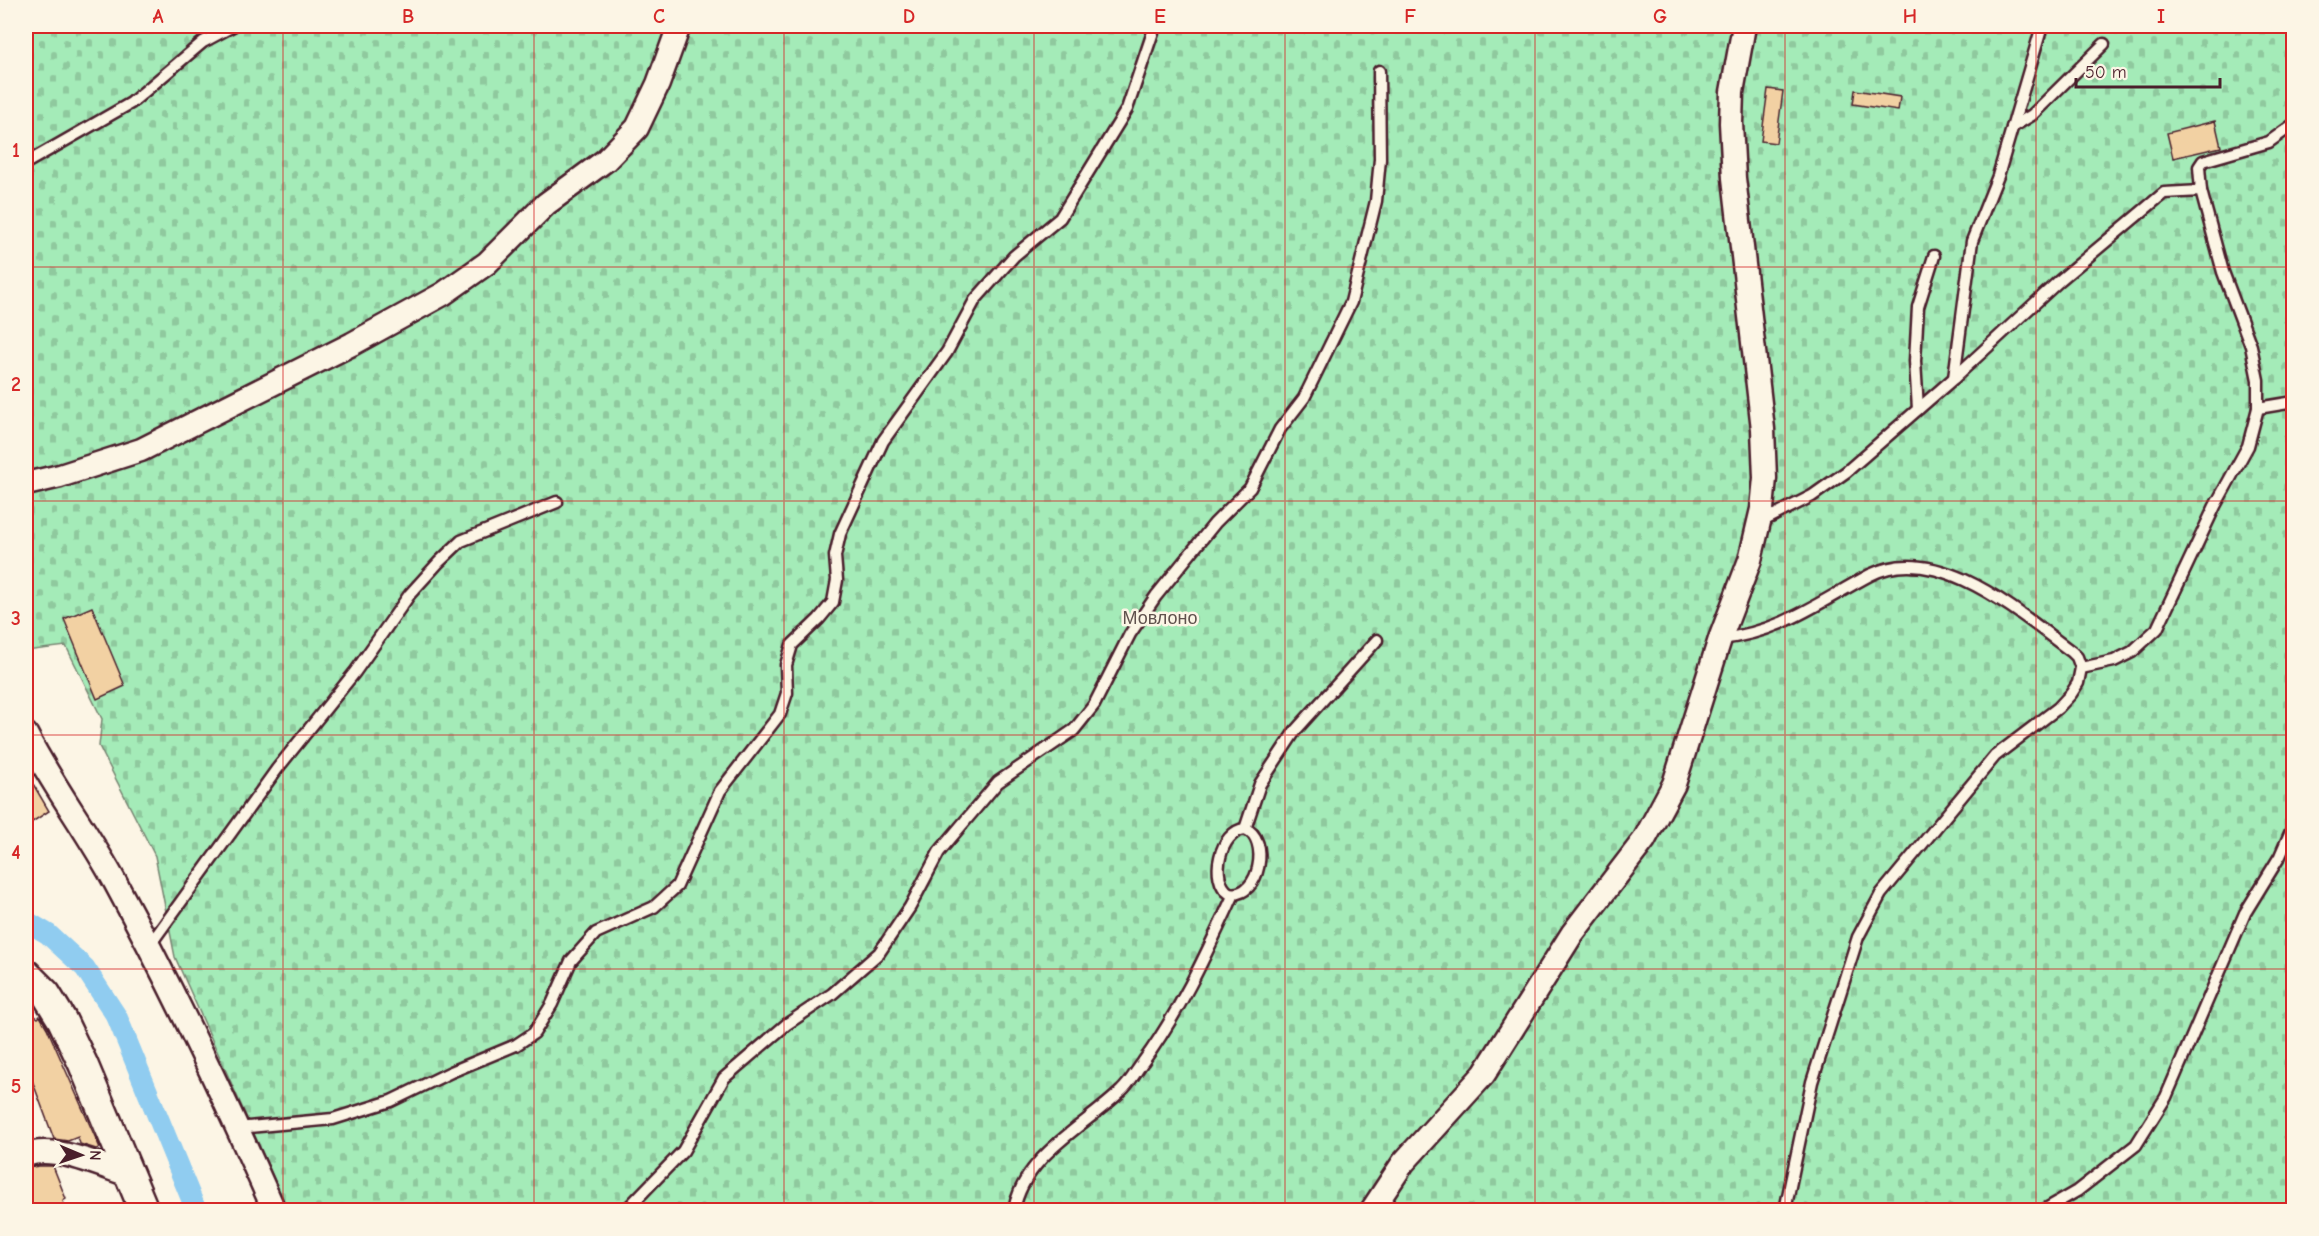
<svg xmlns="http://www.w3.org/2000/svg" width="2319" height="1236" viewBox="0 0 2319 1236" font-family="'Comic Neue',sans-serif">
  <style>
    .cemetery { fill: url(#cemetery-stones); stroke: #778572; stroke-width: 1.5 }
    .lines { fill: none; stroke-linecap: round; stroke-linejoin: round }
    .canal { stroke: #90ccf0; stroke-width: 21 }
    .building { fill: #f2d1a3; stroke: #4a1f2b; stroke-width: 1.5 }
    .service-casing { stroke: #4a1f2b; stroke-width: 15 }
    .minor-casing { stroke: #4a1f2b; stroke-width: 27 }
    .tertiary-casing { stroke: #4a1f2b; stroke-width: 33 }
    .service { stroke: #fcf5e5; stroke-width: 10 }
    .minor { stroke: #fcf5e5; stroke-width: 22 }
    .tertiary { stroke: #fcf5e5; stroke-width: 28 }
    .grid { fill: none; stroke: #d62828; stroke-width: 1.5; stroke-opacity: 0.55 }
    .labels { text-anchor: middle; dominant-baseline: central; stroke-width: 5; stroke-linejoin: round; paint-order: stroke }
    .park-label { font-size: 18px; fill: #60524e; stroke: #fcf5e5 }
    .neatline { fill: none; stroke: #d62828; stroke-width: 2 }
    .grid-label { font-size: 20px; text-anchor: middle; font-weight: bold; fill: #d62828 }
  </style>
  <defs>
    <pattern id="cemetery-stones" width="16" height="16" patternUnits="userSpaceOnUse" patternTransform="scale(1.5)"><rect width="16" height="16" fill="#a4ebb8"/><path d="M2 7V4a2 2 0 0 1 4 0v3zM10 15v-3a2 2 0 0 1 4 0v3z" fill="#8fc99e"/></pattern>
  </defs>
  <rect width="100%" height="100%" fill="#fcf5e5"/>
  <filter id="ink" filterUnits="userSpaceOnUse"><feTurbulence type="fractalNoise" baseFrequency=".0167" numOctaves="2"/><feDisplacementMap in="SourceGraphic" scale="12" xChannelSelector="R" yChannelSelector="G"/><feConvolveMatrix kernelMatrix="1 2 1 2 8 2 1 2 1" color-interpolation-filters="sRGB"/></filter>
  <g filter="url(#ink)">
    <path class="cemetery" d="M26,26H2293V1210H288L175,957L155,856L99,746L102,719L66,646L26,651Z"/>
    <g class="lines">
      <path class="canal" d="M26,921L48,934L85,968L117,1017L196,1210"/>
    </g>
    <g class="building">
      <path d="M1768,89L1783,91L1776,143L1761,141Z"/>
      <path d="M1855,90L1900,97L1898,111L1853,104Z"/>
      <path d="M2215,121L2221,147L2173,158L2167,133Z"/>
      <path d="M92,607L125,686L97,699L64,619Z"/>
      <path d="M26,772L49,811L26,826Z"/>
      <path d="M26,1010L38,1018L40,1016L47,1028L100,1148L96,1149L80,1144L78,1137L68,1141L54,1139L26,1064Z"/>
      <path d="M39,1166H53L66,1199L63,1201L66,1210H26V1198L31,1196L26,1182V1168Z"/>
    </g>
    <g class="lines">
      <g class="service-casing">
        <g id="service">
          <path d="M2012,127L2032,115L2104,44"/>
          <path d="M26,163L131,103L203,42L233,26"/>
          <path d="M2201,191L2199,167L2203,161L2269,142L2294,124"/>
          <path d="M1954,378L1972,241L1998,176L2042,26"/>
          <path d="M2258,408L2294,402"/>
          <path d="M1918,409L1915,361L1918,307L1934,256"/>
          <path d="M1759,523L1812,496L1846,472L1954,378L2059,281L2164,193L2201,191L2223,272L2251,346L2258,380V408L2248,446L2215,506L2157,629L2132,652L2114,661L2081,668"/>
          <path d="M1720,639C1782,632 1817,603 1870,575C1938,540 2020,614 2072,652L2077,657L2081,668L2078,683L2071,694L2058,708L1995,756L1881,894L1858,937L1812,1082L1785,1210"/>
          <path d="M1245,829L1260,784L1295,731L1377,640"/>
          <path d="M1245,829C1270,837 1261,899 1229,893C1209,880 1220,831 1245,829Z"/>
          <path d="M149,946L277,769L355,672L410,594L439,562L461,541L557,502"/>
          <path d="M238,1128L333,1119L391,1101L451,1072L516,1045L534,1033L552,1004L571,961L596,933L654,907L677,886L720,791L780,714L787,693L786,665L792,645L819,619L833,602L837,580L835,556L840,534L883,441L947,352L975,300L1014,256L1060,218L1127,109L1155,26"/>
          <path d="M626,1210L683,1151L724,1078L787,1024L832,994L879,953L910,907L939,852L998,782L1074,730L1094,705L1130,634L1156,596L1215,523L1250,488L1280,429L1304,398L1351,302L1376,201L1380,159L1379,71"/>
          <path d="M1014,1210C1024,1155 1084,1127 1121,1091C1130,1083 1136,1071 1143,1062C1181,1010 1207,952 1234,894"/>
          <path d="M2044,1210L2077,1191L2136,1145L2166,1097L2245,913L2280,856L2294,824"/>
        </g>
      </g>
      <g class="minor-casing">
        <g id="minor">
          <path d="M26,484L60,476L141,450L352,344L443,294L487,263L546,204L606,160L637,128L658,84L679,26"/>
          <path d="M26,734C52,785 88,832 115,882C173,989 225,1099 274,1210"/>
          <path d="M26,1155C54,1144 101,1166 129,1175"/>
          <path d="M1372,1210L1403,1163L1484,1074L1572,934L1644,840L1674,784L1720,639L1750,560L1762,509L1765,478L1763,429L1734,178L1731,123L1732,92L1744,26"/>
        </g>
      </g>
      <g class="tertiary-casing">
        <path id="tertiary" d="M26,974L46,994L62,1020L83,1064L144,1210"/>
      </g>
      <use href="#service" class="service"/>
      <use href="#minor" class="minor"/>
      <use href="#tertiary" class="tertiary"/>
    </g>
  </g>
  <path class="grid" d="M283,26V1210M534,26V1210M784,26V1210M1034,26V1210M1285,26V1210M1535,26V1210M1785,26V1210M2036,26V1210M26,267H2294M26,501H2294M26,735H2294M26,969H2294"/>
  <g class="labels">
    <g class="park-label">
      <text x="1160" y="618">Мовлоно</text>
    </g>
  </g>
  <rect width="2319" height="1236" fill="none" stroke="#fcf5e5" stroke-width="66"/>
  <g transform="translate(81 1155) rotate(92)" stroke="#fcf5e5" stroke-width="4.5" paint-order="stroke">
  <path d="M0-4.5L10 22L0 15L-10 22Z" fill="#4a1f2b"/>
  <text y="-9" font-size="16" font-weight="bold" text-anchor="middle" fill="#4a1f2b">N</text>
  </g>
  <path d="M2076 78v9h144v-9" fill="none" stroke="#4a1f2b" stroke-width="3"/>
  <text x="2085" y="78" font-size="18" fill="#4a1f2b" stroke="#fcf5e5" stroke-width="4.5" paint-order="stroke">50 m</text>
  <rect x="33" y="33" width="2253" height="1170" class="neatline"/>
  <g class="grid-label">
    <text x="158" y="23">A</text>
    <text x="408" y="23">B</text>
    <text x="659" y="23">C</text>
    <text x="909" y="23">D</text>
    <text x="1160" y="23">E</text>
    <text x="1410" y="23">F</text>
    <text x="1660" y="23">G</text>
    <text x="1910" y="23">H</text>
    <text x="2161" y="23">I</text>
    <text x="16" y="157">1</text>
    <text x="16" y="391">2</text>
    <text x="16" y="625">3</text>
    <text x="16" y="859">4</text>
    <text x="16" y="1093">5</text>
  </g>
</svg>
